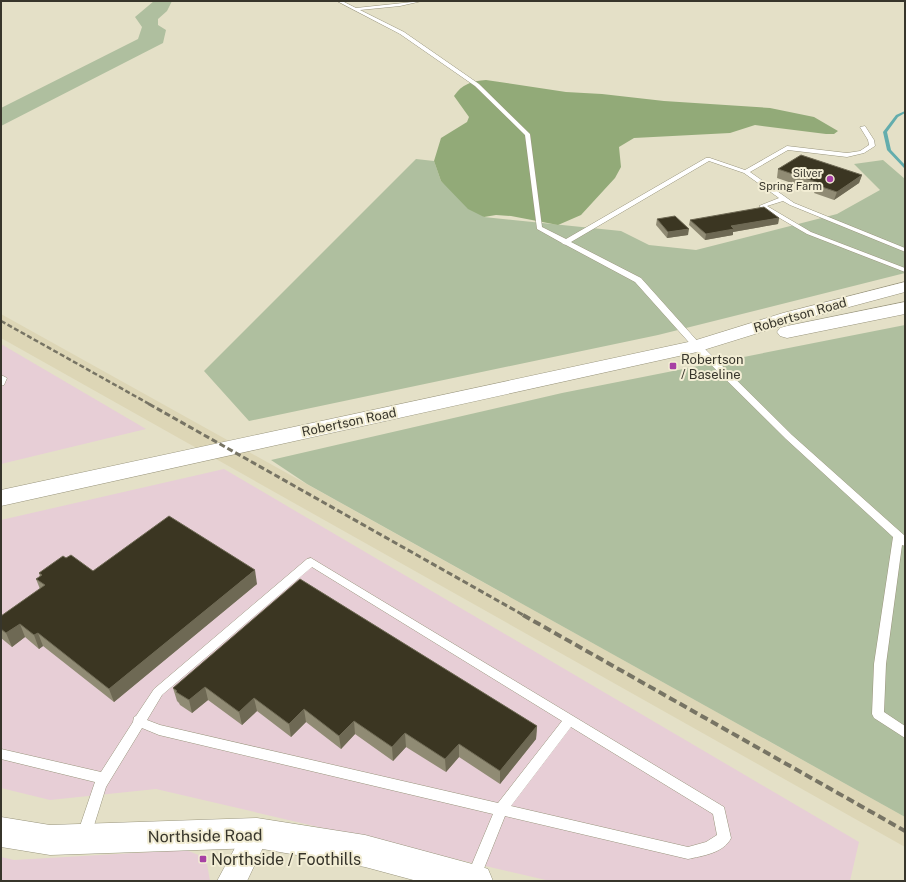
<svg xmlns="http://www.w3.org/2000/svg" width="906" height="882" viewBox="0 0 906 882" font-family="'Public Sans',sans-serif">
  <style>
    .commercial { fill: #e7ced6 }
    .built { fill: #ddd6b6 }
    .green { fill: #afbf9f }
    .forest { fill: #92aa78 }
    .lines { fill: none; stroke-linecap: round; stroke-linejoin: round }
    .stream { fill: #63adad; fill-rule: evenodd }
    .lane-casing { stroke: #99957d; stroke-width: 1 }
    .street-casing { stroke: #99957d; stroke-width: 1 }
    .secondary-casing { stroke: #99957d; stroke-width: 1 }
    .primary-casing { stroke: #99957d; stroke-width: 1 }
    .lane { fill: #fff; fill-rule: evenodd }
    .street { fill: #fff; fill-rule: evenodd }
    .secondary { fill: #fff; fill-rule: evenodd }
    .primary { fill: #fff; fill-rule: evenodd }
    .rail-far2 { stroke: #777464; stroke-width: 2.5; stroke-dasharray: 5 2.5; stroke-linecap: butt }
    .rail-far1 { stroke: #777464; stroke-width: 3; stroke-dasharray: 6 3; stroke-linecap: butt }
    .rail { stroke: #777464; stroke-width: 4; stroke-dasharray: 8 4; stroke-linecap: butt }
    .wall { fill: #908b74 }
    .shaded-wall { fill: #6e6954 }
    .building { fill: #3b3622; stroke: #6e6954 }
    .poi-dot { fill: #a740a4; stroke: #f2edd4; stroke-width: 1.5 }
    .labels { text-anchor: middle; dominant-baseline: central; stroke-width: 4; stroke-linejoin: round; paint-order: stroke }
    .far-poi-label { font-size: 11px; fill: #37352b; stroke: #f2edd4; text-anchor: end }
    .street-label { font-size: 13px; fill: #37352b; stroke: #f2edd4 }
    .poi-label { font-size: 13px; fill: #37352b; stroke: #f2edd4; text-anchor: start }
    .near-street-label { font-size: 16px; fill: #37352b; stroke: #f2edd4 }
    .near-poi-label { font-size: 16px; fill: #37352b; stroke: #f2edd4; text-anchor: start }
  </style>
  <rect width="100%" height="100%" fill="#e4e0c7"/>
  <g class="commercial">
    <path d="M1,344L146,429L1,464Z"/>
    <path d="M224,469L859,842L850,881H550L156,789L50,800L1,788V520Z"/>
    <path d="M186,850L206,858L210,881H1V857L14,860Z"/>
  </g>
  <path class="built" d="M1,314L905,817V847L1,338Z"/>
  <g class="green">
    <path d="M154,1H172L167,11L158,19V25L166,30L163,43L1,126V108L138,39L142,27L135,17Z"/>
    <path d="M416,159L434,161L441,181L484,217L621,231L649,245L696,250L837,214L880,190L854,164L883,160L905,179V273L658,335L249,421L204,371Z"/>
    <path d="M905,325V817L307,484L271,460L562,393Z"/>
  </g>
  <path class="forest" d="M486,80L566,92L602,94L664,101L770,108L814,117L838,131L834,134H826L755,125L730,133L634,138L619,147L621,167L615,178L581,215L558,225L511,216L496,215L484,217L468,209L441,181L434,161L441,138L467,122L469,117L454,96C462,84 472,81 486,80Z"/>
  <g class="lines">
    <path class="stream" d="M905,111V113L898,117L887,132L891,150L905,165V168H904L887,150L883,132L896,115Z"/>
    <g class="lane-casing">
      <g id="lane">
        <path d="M337,1H342L356,8L422,1L400,6L360,10L404,32L479,84L530,134L542,227L566,239L706,158H710L745,170L787,146L847,153L860,151L869,145L868,140L860,127L865,126L874,140L875,146L864,153L847,157L788,150L750,172L794,203L905,248V252L903,251L790,205L783,201L767,206L811,232L905,268V272L807,234L759,206L779,198L744,173L709,161L571,242L641,278L700,344L792,435L905,536V546L902,545L886,664L884,712L905,726V738L874,718L872,714L874,664L893,537L786,439L694,348L635,282L566,245L563,244L562,243L537,229L525,135L475,86L400,34Z"/>
        <path d="M1,375L7,378L4,385L1,386Z"/>
        <path d="M311,558L724,807L731,838C724,853 702,856 688,859L505,816L479,881H470L467,876L493,814L159,735L142,728L106,787L91,835L89,839L84,841L79,839L77,835L95,782L1,759V749L101,772L133,722L134,717L136,716L154,689L307,559ZM312,567L562,721L498,803L160,725L147,720L162,695ZM571,727L713,814L717,835L706,842L688,847L511,806Z"/>
      </g>
    </g>
    <g class="street-casing">
      <path id="street" d="M257,821L266,824L270,833L247,881H217L248,824Z"/>
    </g>
    <g class="secondary-casing">
      <path id="secondary" d="M1,817L50,825L257,818L365,835L476,865L488,869L493,881H417L365,867L257,848L50,855L1,847Z"/>
    </g>
    <g class="primary-casing">
      <g id="primary">
        <path d="M905,282V292L797,321L697,352L1,506V490L693,341L783,313Z"/>
        <path d="M905,302V314L787,338L780,336L777,332L780,328L787,326Z"/>
      </g>
    </g>
    <use href="#lane" class="lane"/>
    <use href="#street" class="street"/>
    <use href="#secondary" class="secondary"/>
    <use href="#primary" class="primary"/>
    <path class="rail-far2" d="M1,321L151,405"/>
    <path class="rail-far1" d="M149,404L525,616"/>
    <path class="rail" d="M523,615L905,831"/>
  </g>
  <g class="wall">
    <path d="M778,169L862,175L859,183L834,200L814,193L815,191L777,178Z"/>
    <path d="M779,218L778,224L733,232V235L705,240L689,225L690,220Z"/>
    <path d="M657,219L688,235L667,238L656,225Z"/>
    <path d="M66,558L93,571L257,584L114,702L43,646L39,649L25,637L12,647L1,638V616L40,589L36,579L40,577L39,573Z"/>
    <path d="M300,579L537,726L536,739L500,784L459,757L446,772L406,747L393,761L355,734L341,749L306,722L291,737L257,711L242,725L208,700L192,713L180,705L179,703L177,701L173,688Z"/>
  </g>
  <g class="shaded-wall">
    <path d="M862,175L859,183L834,200L837,192Z"/>
    <path d="M779,218L778,224L733,232V235L705,240L706,234L731,226Z"/>
    <path d="M689,229L688,235L667,238L668,232Z"/>
    <path d="M255,570L257,584L114,702L109,689Z"/>
    <path d="M20,624L25,637L12,647L6,633Z"/>
    <path d="M38,633L43,646L39,649L34,635Z"/>
    <path d="M205,687L208,700L192,713L189,700Z"/>
    <path d="M254,698L257,711L242,725L239,712Z"/>
    <path d="M304,709L306,722L291,737L289,724Z"/>
    <path d="M354,721L355,734L341,749L339,736Z"/>
    <path d="M537,726L536,739L500,784V771Z"/>
    <path d="M405,733L406,747L393,761L392,747Z"/>
    <path d="M459,744V757L446,772L445,759Z"/>
  </g>
  <g class="building">
    <path d="M801,155L862,175L837,192L816,185L819,183L778,169Z"/>
    <path d="M764,207L779,218L731,226L734,229L706,234L690,220Z"/>
    <path d="M675,216L689,229L668,232L657,219Z"/>
    <path d="M169,516L255,570L109,689L38,633L34,635L20,624L6,633L1,629V616L45,585L36,579L42,575L39,573L63,556L66,558L71,555L93,571Z"/>
    <path d="M300,579L537,726L500,771L459,744L445,759L405,733L392,747L354,721L339,736L304,709L289,724L254,698L239,712L205,687L189,700L176,692L177,691L173,688Z"/>
  </g>
  <g class="poi-dot">
    <circle cx="830" cy="179" r="4"/>
    <rect x="669" y="362" width="8" height="8" rx="2"/>
    <rect x="199" y="855" width="8" height="8" rx="2"/>
  </g>
  <g class="labels">
    <g class="far-poi-label">
      <text x="822" y="173">Silver<tspan x="822" dy="13">Spring Farm</tspan></text>
    </g>
    <g class="street-label">
      <text transform="translate(800 315) rotate(-16)">Robertson Road</text>
      <text transform="translate(349 422) rotate(-12)">Robertson Road</text>
    </g>
    <g class="poi-label">
      <text x="681" y="359">Robertson<tspan x="681" dy="15">/ Baseline</tspan></text>
    </g>
    <g class="near-street-label">
      <text transform="translate(205 836) rotate(-1)">Northside Road</text>
    </g>
    <g class="near-poi-label">
      <text x="211" y="859">Northside / Foothills</text>
    </g>
  </g>
  <rect width="906" height="882" fill="none" stroke="#37352b" stroke-width="4"/>
</svg>
